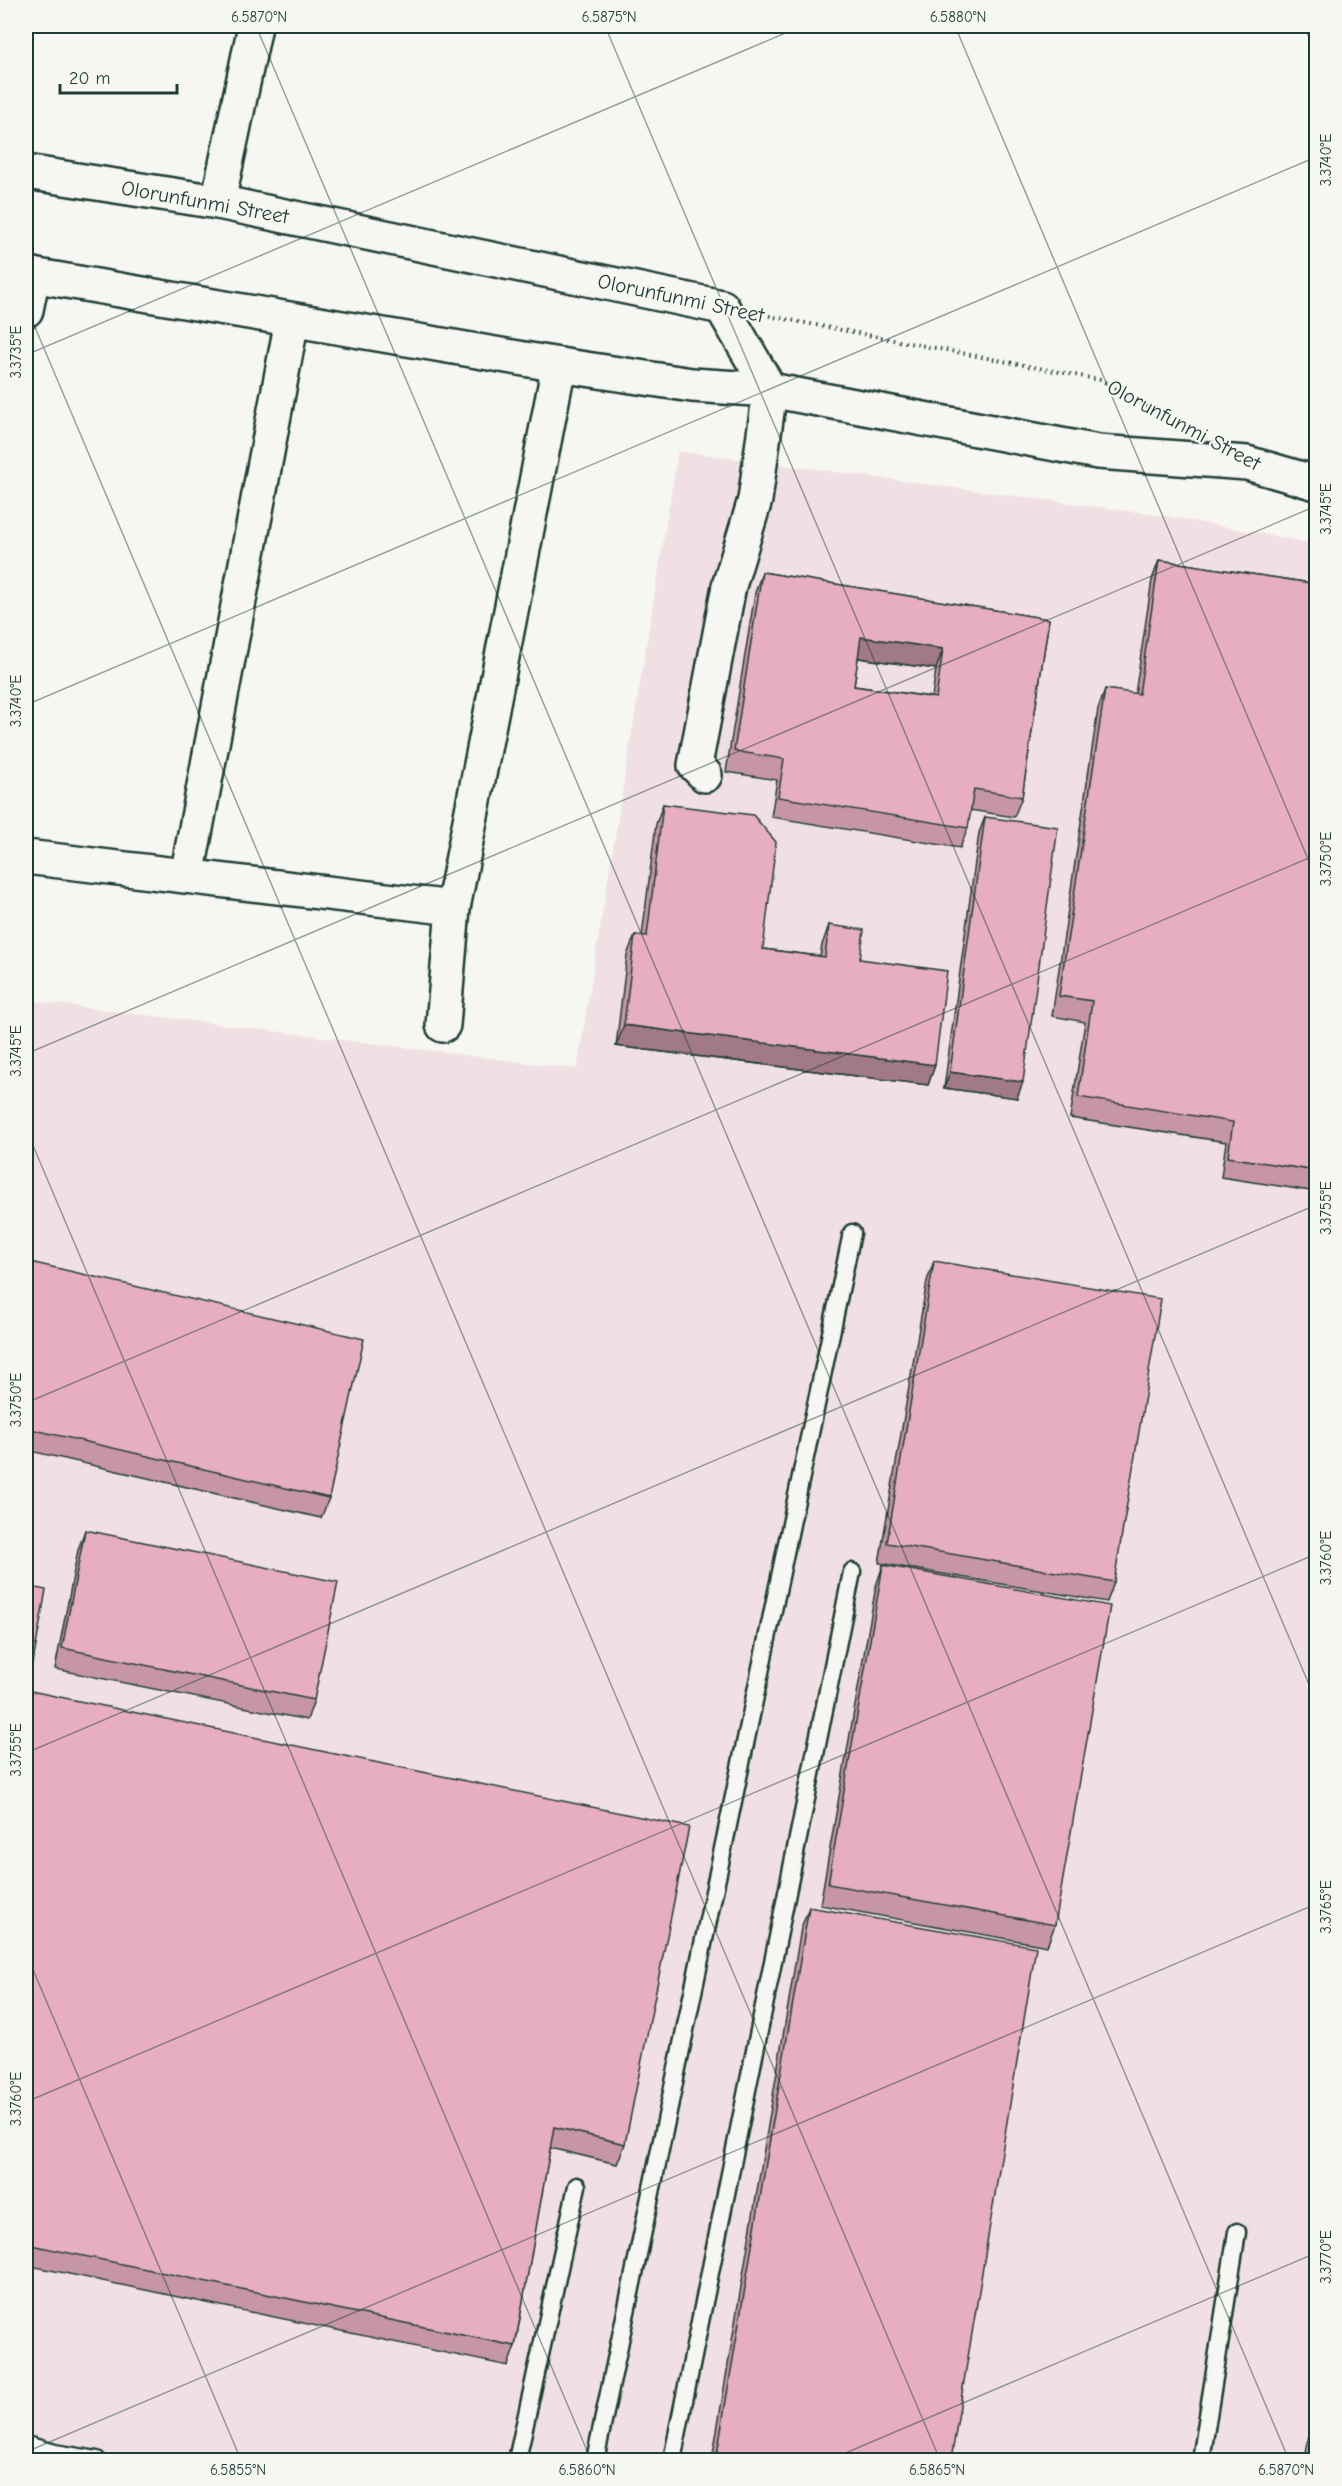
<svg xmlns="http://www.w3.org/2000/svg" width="1342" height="2486" viewBox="0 0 1342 2486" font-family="'Comic Neue',sans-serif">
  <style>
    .built { fill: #f1e0e3 }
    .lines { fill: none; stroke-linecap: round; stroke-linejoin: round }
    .service-casing { stroke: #1f3d34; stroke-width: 21 }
    .minor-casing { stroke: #1f3d34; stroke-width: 38 }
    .path { stroke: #1f3d34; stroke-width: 4; stroke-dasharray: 1.5 4.5; stroke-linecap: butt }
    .service { stroke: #f6f6f2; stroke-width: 16 }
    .minor { stroke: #f6f6f2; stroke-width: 33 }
    .wall { fill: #c696a4; stroke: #1f3d34; stroke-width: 1.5; fill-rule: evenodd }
    .shaded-wall { fill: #a17a86; stroke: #1f3d34; stroke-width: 1.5 }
    .building { fill: #e6aebf; stroke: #1f3d34; stroke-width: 1.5; fill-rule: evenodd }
    .ticks { fill: none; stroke: #1f3d34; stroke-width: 1.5; stroke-opacity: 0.45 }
    .labels { text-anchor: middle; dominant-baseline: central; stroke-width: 4.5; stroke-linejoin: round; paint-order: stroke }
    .street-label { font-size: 21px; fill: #1f3d34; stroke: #f6f6f2 }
    .neatline { fill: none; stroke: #1f3d34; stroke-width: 2 }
    .ticks-label { font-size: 15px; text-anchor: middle; fill: #1f3d34 }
  </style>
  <rect width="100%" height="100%" fill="#f6f6f2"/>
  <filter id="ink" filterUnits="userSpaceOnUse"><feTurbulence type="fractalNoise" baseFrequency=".0167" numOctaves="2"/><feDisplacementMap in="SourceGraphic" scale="12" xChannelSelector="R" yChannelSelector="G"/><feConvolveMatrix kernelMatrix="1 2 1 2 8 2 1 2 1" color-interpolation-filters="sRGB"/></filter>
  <g filter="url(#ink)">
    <path class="built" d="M678,451L1166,516L1316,544V2460H26V1000L577,1069Z"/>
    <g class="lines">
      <g class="service-casing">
        <g id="service">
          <path d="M26,2445L55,2453L97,2460"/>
          <path d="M517,2460L577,2186"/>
          <path d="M595,2460L852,1233"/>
          <path d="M672,2460L852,1572"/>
          <path d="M1201,2460L1237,2232"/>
        </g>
      </g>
      <g class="minor-casing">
        <g id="minor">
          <path d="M26,172L218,202L722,307L770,390L755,500L729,586L695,765L705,775"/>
          <path d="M218,202L255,26"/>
          <path d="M26,274L559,365L692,385L770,390L1098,452L1247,463L1316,483"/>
          <path d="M26,310L33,275"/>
          <path d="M26,857L453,908"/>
          <path d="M187,876L292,320"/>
          <path d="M443,1025L453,908L559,365"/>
        </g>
      </g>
      <path class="path" d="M769,316L1101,380L1168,419"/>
      <use href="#service" class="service"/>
      <use href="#minor" class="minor"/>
    </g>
    <g class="wall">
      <path d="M1159,560L1317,584V1192L1221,1177L1226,1142L1070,1118L1085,1022L1052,1016L1098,709L1105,689L1135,694L1152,580Z"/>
      <path d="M762,572L1049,619L1022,797L1014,817L970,810L968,828L960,848L771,817L777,780L726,772L755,593ZM858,658L936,669L932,697L854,686Z"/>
      <path d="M663,804L763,949L820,956L822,945L829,925L860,959L935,1065L928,1085L616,1046L627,955L635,935L642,936L656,824Z"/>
      <path d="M985,817L1017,1098L944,1088L979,833Z"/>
      <path d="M26,1261L329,1498L321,1518L26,1450Z"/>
      <path d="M934,1261L1114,1582L1107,1602L879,1563L927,1281Z"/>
      <path d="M85,1530L314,1700L307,1720L55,1669L78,1550Z"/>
      <path d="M883,1565L1055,1925L1047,1946L820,1905L876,1586Z"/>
      <path d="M26,1586L34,1657L29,1673H26Z"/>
      <path d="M26,1690L625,2144L617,2164L550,2148L515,2346L508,2366L26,2265Z"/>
      <path d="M809,1907L951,2460H712L801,1928Z"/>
      <path d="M1317,2383V2460H1305Z"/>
    </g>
    <g class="shaded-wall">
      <path d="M861,637L943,649L936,669L853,657Z"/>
      <path d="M624,1025L935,1065L928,1085L616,1046Z"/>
      <path d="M950,1072L1023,1082L1017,1098L944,1088Z"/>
    </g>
    <g class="building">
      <path d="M1159,560L1317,584V1171L1228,1157L1233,1122L1078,1097L1092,1001L1059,996L1105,689L1139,694Z"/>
      <path d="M762,572L1049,619L1022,797L974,789L968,828L778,797L784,759L734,751ZM861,637L943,649L936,698L854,686Z"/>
      <path d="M663,804L753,815L776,842L763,949L825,957L829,925L864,930L860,959L947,971L935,1065L624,1025L635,935L647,936Z"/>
      <path d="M985,817L1058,827L1023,1082L950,1072Z"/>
      <path d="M26,1261L364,1339L329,1498L26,1428Z"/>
      <path d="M934,1261L1161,1299L1114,1582L887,1543Z"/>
      <path d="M85,1530L338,1582L314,1700L62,1648Z"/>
      <path d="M883,1565L1110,1606L1055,1925L828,1884Z"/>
      <path d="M26,1586L46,1590L34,1657L26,1656Z"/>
      <path d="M26,1690L689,1827L625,2144L554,2127L515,2346L26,2244Z"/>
      <path d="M809,1907L1036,1947L951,2460H716Z"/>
      <path d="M1317,2413V2460H1309Z"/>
    </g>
  </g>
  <path class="ticks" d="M256,26L1289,2460M605,26L1316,1701M955,26L1316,878M1304,26L1316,54M26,306L940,2460M26,355L802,26M26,705L1316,157M26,1054L1316,506M26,1129L591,2460M26,1403L1316,855M26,1753L1316,1205M26,1953L241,2460M26,2102L1316,1554M26,2452L1316,1904M829,2460L1316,2253"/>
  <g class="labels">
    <g class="street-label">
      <text transform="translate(205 202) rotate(10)">Olorunfunmi Street</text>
      <text transform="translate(681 298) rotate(12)">Olorunfunmi Street</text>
      <text transform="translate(1184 425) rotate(28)">Olorunfunmi Street</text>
    </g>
  </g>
  <rect width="1342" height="2486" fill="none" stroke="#f6f6f2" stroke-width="66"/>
  <path d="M60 84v9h117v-9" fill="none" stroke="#1f3d34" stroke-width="3"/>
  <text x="69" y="84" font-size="18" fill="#1f3d34" stroke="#f6f6f2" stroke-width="4.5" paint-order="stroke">20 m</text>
  <rect x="33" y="33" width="1276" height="2420" class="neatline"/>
  <g class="ticks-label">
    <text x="259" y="22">6.5870°N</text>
    <text x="609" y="22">6.5875°N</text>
    <text x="958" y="22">6.5880°N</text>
    <text transform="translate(1326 160) rotate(-90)" y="5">3.3740°E</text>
    <text transform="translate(16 352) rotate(-90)" y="5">3.3735°E</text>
    <text transform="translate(1326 509) rotate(-90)" y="5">3.3745°E</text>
    <text transform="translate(16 701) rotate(-90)" y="5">3.3740°E</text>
    <text transform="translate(1326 859) rotate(-90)" y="5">3.3750°E</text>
    <text transform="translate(16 1051) rotate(-90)" y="5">3.3745°E</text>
    <text transform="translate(1326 1208) rotate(-90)" y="5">3.3755°E</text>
    <text transform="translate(16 1400) rotate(-90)" y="5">3.3750°E</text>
    <text transform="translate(1326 1558) rotate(-90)" y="5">3.3760°E</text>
    <text transform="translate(16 1750) rotate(-90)" y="5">3.3755°E</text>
    <text transform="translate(1326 1907) rotate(-90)" y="5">3.3765°E</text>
    <text transform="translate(16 2099) rotate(-90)" y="5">3.3760°E</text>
    <text transform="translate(1326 2257) rotate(-90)" y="5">3.3770°E</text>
    <text x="238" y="2475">6.5855°N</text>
    <text x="587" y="2475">6.5860°N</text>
    <text x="937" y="2475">6.5865°N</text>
    <text x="1286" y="2475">6.5870°N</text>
  </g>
</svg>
